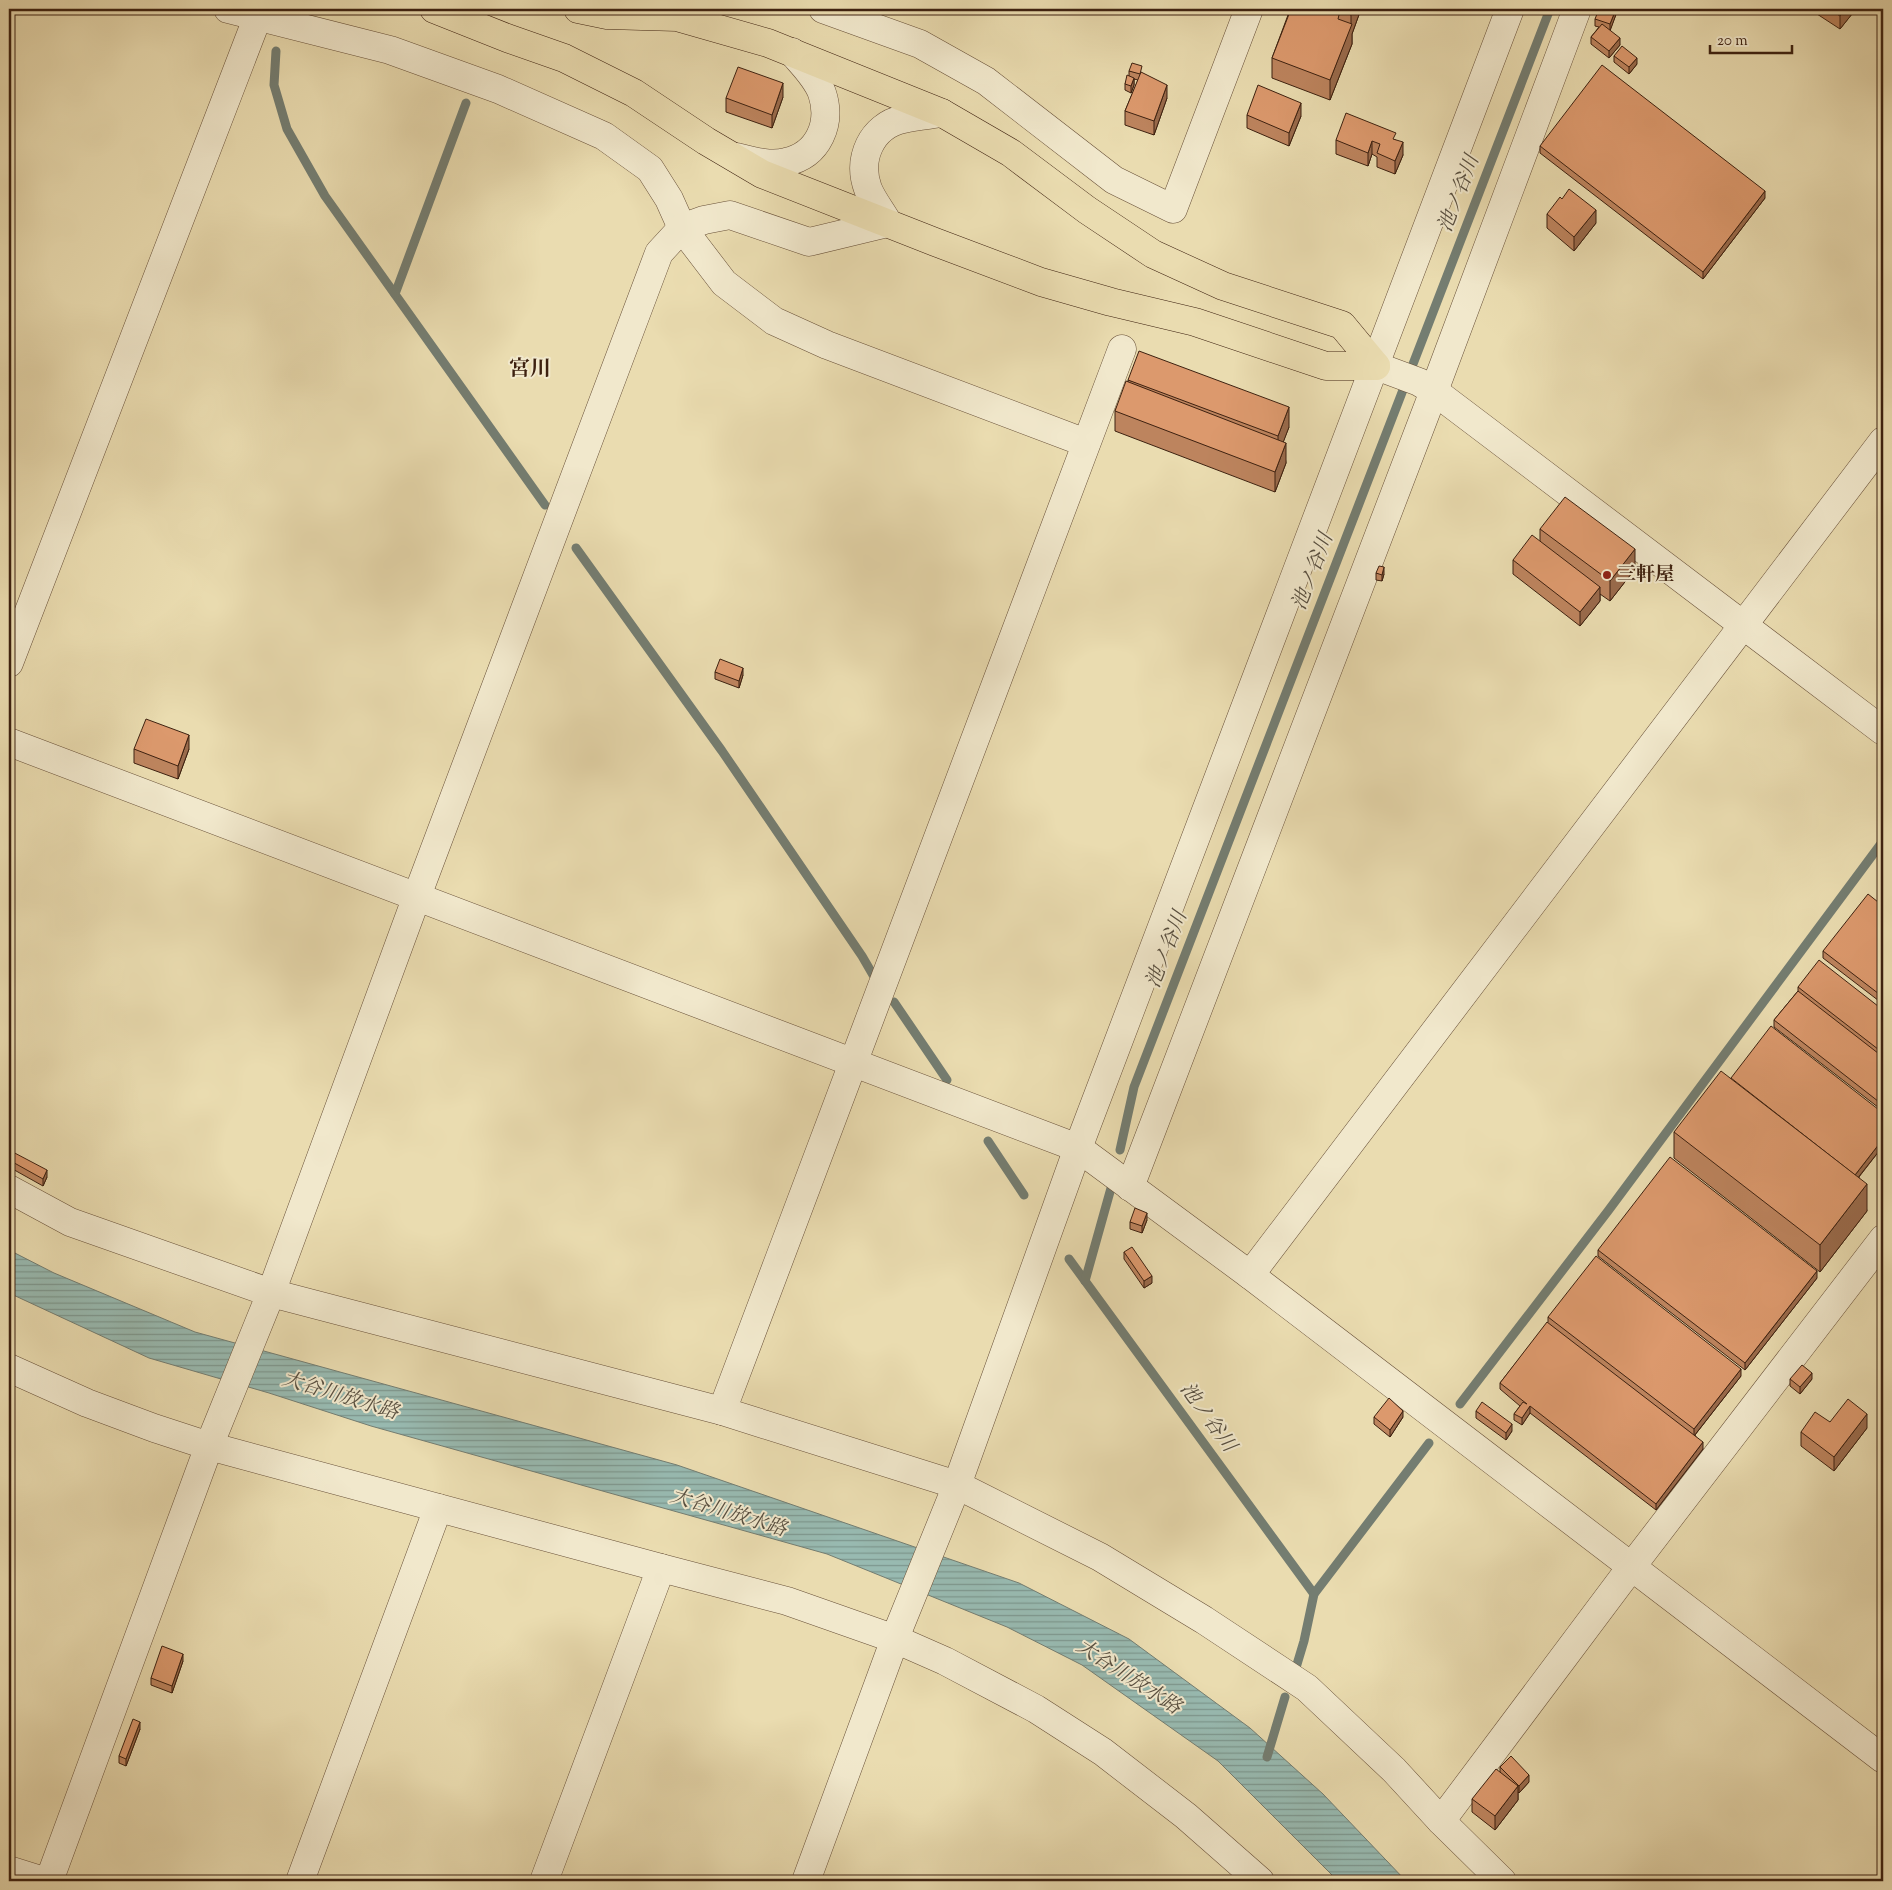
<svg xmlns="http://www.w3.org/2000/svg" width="1892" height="1890" viewBox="0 0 1892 1890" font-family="'Sorts Mill Goudy','Noto Serif JP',serif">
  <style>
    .water { fill: url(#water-rules); stroke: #747d71 }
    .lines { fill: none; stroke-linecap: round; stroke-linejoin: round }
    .stream { stroke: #747d71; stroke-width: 9 }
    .minor-casing { stroke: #685038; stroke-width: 29 }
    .highway-casing { stroke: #3d2110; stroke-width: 29 }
    .minor { stroke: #f1e8cc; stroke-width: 28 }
    .highway { stroke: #eadcb0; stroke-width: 28 }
    .wall { fill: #bd845e; stroke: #3d2110 }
    .shaded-wall { fill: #9a6b4c; stroke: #3d2110 }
    .building { fill: #dc996d; stroke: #3d2110 }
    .poi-dot { fill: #8f2418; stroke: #f1e8cc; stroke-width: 2 }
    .labels { text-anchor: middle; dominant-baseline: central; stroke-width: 4; stroke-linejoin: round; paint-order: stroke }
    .poi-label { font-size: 19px; font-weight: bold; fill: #3d2110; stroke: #f1e8cc; text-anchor: start }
    .water-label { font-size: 20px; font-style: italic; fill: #584f40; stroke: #f1e8cc }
    .quarter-label { font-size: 21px; font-weight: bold; fill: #3d2110; stroke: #f1e8cc }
  </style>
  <defs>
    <pattern id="water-rules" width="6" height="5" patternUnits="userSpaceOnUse" patternTransform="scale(1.25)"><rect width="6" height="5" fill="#98bab1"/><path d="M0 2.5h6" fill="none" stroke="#7d978f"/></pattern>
  </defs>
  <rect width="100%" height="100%" fill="#eadcb0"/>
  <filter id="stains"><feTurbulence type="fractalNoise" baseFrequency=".004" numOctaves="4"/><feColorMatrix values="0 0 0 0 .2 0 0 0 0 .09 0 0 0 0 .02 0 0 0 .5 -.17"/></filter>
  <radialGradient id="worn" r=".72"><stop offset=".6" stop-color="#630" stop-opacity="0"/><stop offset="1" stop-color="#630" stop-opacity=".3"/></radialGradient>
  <path class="water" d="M9,1250L54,1273L195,1332L677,1465L1019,1583L1129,1639L1250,1728L1323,1794L1406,1881H1338L1218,1761L1082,1665L1007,1627L827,1554L371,1426L269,1393L149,1358L9,1293Z"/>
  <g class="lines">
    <g class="stream">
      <path d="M276,51L274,85L287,129L325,196L545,505"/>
      <path d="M395,294L466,103"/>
      <path d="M576,548L722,751L862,956L873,975"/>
      <path d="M894,1002L947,1080"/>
      <path d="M988,1141L1024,1195"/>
      <path d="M1120,1150L1134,1087L1550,9"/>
      <path d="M1069,1259L1314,1594"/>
      <path d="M1085,1281L1113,1181"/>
      <path d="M1460,1404L1608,1211L1883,841"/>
      <path d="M1295,1671L1304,1641L1314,1594L1429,1443"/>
      <path d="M1267,1757L1285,1697"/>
    </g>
    <g class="minor-casing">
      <g id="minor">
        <path d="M228,9L390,50L498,89L604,136L650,169L669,199L682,228L724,283L774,321L827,345L1086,443"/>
        <path d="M823,9L920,44L986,81L1114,180L1173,209L1249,9"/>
        <path d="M737,157C753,161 770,166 786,162C819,155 832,123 822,93C816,77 803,65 792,52"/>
        <path d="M1376,366L1419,382L1434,391L1883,731"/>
        <path d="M9,663L258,16"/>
        <path d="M9,742L1078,1148L1250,1275L1883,1759"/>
        <path d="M1130,1187L1434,391L1577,9"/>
        <path d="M9,1189L70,1222L271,1293L722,1411L957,1485L1100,1557L1204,1620L1307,1688L1394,1770L1441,1821L1502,1881"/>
        <path d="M1250,1275L1883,441"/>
        <path d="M9,1368L87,1403L154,1428L209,1446L661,1568L787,1601L895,1639L945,1661L1036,1709L1103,1752L1186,1816L1260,1881"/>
        <path d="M722,1411L1122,349"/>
        <path d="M1441,1821L1632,1566L1883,1239"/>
        <path d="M9,1870L44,1881"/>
        <path d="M49,1881L209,1446L271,1293L417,896L659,253L682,228L704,220L730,215L809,242L888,223C882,212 873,201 868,189C857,159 871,126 903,119C916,116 929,115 942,113"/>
        <path d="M300,1881L438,1508"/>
        <path d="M544,1881L661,1568"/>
        <path d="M806,1881L899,1628L957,1485L1078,1148L1510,9"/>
      </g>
    </g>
    <g class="highway-casing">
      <g id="highway">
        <path d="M434,9L507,38L564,58L634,93L706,141L762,174L935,242L1041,282L1111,302L1195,322L1326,366H1376"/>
        <path d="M578,9L607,15L677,17L768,43L942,113L1011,153L1087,210L1153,254L1223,286L1342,325L1376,366"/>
      </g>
    </g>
    <use href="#minor" class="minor"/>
    <use href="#highway" class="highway"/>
  </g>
  <g class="wall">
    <path d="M1284,9H1361L1352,34V44L1330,100L1272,78V58L1288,15L1284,13Z"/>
    <path d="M1618,9L1610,30L1620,45L1609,58L1591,44V37L1599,27L1595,26V19Z"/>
    <path d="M1817,9H1856L1840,29L1817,14Z"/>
    <path d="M1614,56L1637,64L1629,74L1614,62Z"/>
    <path d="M1129,71L1142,73L1167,98L1154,135L1125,125V111L1138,80L1134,79V85L1131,93L1125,90V84L1129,76Z"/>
    <path d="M783,97L772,128L726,112V98Z"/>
    <path d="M1247,115L1301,116L1289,146L1247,128Z"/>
    <path d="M1336,140H1396L1403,155L1395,174L1377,167V157L1372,154L1368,166L1336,154Z"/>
    <path d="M1540,146L1765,198L1703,279L1540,153Z"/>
    <path d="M1547,214L1596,223L1574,251L1547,228Z"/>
    <path d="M1128,380L1289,427L1283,442L1286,463L1275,492L1115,431V411L1128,382Z"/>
    <path d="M1540,529L1635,569L1610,601L1600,594V601L1580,626L1513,574V560L1540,542Z"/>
    <path d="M1376,573L1384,574L1382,581L1376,580Z"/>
    <path d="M715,672L743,675L739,688L715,679Z"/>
    <path d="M134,749H189L178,779L134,763Z"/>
    <path d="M1883,906V1004L1823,958V951Z"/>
    <path d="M1798,987L1883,1010V1111L1774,1027V1020L1798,991Z"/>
    <path d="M1731,1078L1883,1113V1146L1859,1177L1867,1211L1820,1272L1674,1158V1132Z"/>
    <path d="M9,1150L47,1177L43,1186L9,1167Z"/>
    <path d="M1147,1220L1142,1233L1130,1229V1222Z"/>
    <path d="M1598,1250L1817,1278L1745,1370L1598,1256Z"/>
    <path d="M1124,1252L1152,1283L1144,1288L1124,1259Z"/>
    <path d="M1548,1317L1741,1376L1695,1435L1703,1449L1656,1510L1530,1413L1522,1425L1514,1420V1414L1520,1406L1500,1389V1383L1548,1322Z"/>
    <path d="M1790,1379H1812L1800,1394L1790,1386Z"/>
    <path d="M1476,1411L1512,1431L1506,1440L1476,1418Z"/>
    <path d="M1374,1417H1403L1390,1437L1374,1424Z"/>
    <path d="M1830,1422L1867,1428L1834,1471L1801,1446V1432Z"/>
    <path d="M183,1661L172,1693L151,1685V1678Z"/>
    <path d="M140,1729L126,1766L119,1763V1756Z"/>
    <path d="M1500,1767L1529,1782L1519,1793L1518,1792V1800L1495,1830L1472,1812V1799L1500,1772Z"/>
  </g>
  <g class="shaded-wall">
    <path d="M1353,9H1361L1352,34V44L1330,100V80L1351,25V15Z"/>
    <path d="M1616,9H1618L1610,31V24Z"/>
    <path d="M1846,9H1856L1840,29V16Z"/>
    <path d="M1620,38V45L1609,58V51Z"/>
    <path d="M1637,58V64L1629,74V67Z"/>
    <path d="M1134,78V85L1131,93V86Z"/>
    <path d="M783,83V97L772,128V115Z"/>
    <path d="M1167,85V98L1154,135V121Z"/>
    <path d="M1301,103V116L1289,146V133Z"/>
    <path d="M1372,141V154L1368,166V153Z"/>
    <path d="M1403,142V155L1395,174V161Z"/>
    <path d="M1765,191V198L1703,279V272Z"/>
    <path d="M1596,210V223L1574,251V237Z"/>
    <path d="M1289,407V427L1278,456V436Z"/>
    <path d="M1286,443V463L1275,492V472Z"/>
    <path d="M1635,549V569L1610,601V581Z"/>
    <path d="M1384,567V574L1382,581V575Z"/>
    <path d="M1600,587V601L1580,626V612Z"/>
    <path d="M743,668V675L739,688V681Z"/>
    <path d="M189,735V749L178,779V766Z"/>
    <path d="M1883,1139V1146L1849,1189V1183Z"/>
    <path d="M47,1170V1177L43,1186V1179Z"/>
    <path d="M1867,1184V1211L1820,1272V1245Z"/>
    <path d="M1147,1213V1220L1142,1233V1226Z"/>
    <path d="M1817,1271V1278L1745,1370V1363Z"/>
    <path d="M1152,1276V1283L1144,1288V1281Z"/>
    <path d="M1741,1369V1376L1694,1436V1429Z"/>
    <path d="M1812,1373V1379L1800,1394V1387Z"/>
    <path d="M1530,1406V1413L1522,1425V1418Z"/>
    <path d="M1403,1411V1417L1390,1437V1430Z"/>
    <path d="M1867,1414V1428L1834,1471V1457Z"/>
    <path d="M1512,1424V1431L1506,1440V1433Z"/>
    <path d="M1703,1442V1449L1656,1510V1504Z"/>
    <path d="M183,1654V1661L172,1693V1686Z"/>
    <path d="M140,1722V1729L126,1766V1759Z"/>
    <path d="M1529,1775V1782L1519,1793V1786Z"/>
    <path d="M1518,1786V1800L1495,1830V1816Z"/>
  </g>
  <g class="building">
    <path d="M1291,9H1353L1351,15L1340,11L1338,19L1352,24L1330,80L1272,58Z"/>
    <path d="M1599,9H1616L1610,24L1595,19Z"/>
    <path d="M1829,9H1846L1840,16Z"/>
    <path d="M1602,24L1620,38L1609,51L1591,37Z"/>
    <path d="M1622,46L1637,58L1629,67L1614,56Z"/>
    <path d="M1132,63L1142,66L1140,74L1129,71Z"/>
    <path d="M1602,65L1765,191L1703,272L1540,146Z"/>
    <path d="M738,67L783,83L772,115L726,98Z"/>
    <path d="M1141,72L1167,85L1154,121L1125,111Z"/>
    <path d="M1127,75L1134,78L1131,86L1125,84Z"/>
    <path d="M1258,85L1301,103L1289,133L1247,115Z"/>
    <path d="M1346,113L1396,133L1393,139L1403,142L1395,161L1377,153L1380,144L1372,141L1368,153L1336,140Z"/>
    <path d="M1569,189L1596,210L1574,237L1547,214L1560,197L1562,199Z"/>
    <path d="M1139,351L1289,407L1278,436L1128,380Z"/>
    <path d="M1126,381L1286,443L1275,472L1115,411Z"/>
    <path d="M1565,497L1635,549L1610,581L1540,529Z"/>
    <path d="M1532,535L1600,587L1580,612L1513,560Z"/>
    <path d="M1379,566L1384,567L1382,575L1376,573Z"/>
    <path d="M720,659L743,668L739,681L715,672Z"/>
    <path d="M146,719L189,735L178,766L134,749Z"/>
    <path d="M1868,894L1883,906V997L1823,951Z"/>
    <path d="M1819,960L1883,1010V1053L1798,987Z"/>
    <path d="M1798,991L1883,1057V1105L1774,1020Z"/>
    <path d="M1771,1026L1883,1113V1139L1855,1175L1731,1078Z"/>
    <path d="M1721,1071L1867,1184L1820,1245L1674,1132Z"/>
    <path d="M9,1150L47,1170L43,1179L9,1160Z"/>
    <path d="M1670,1157L1817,1271L1745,1363L1598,1250Z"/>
    <path d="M1135,1208L1147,1213L1142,1226L1130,1222Z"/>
    <path d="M1132,1247L1152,1276L1144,1281L1124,1252Z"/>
    <path d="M1596,1256L1741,1369L1694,1429L1548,1317Z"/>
    <path d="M1547,1322L1703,1442L1656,1504L1530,1406L1522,1418L1514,1414L1523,1402L1527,1404L1500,1383Z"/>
    <path d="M1802,1365L1812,1373L1800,1387L1790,1379Z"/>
    <path d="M1389,1398L1403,1411L1390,1430L1374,1417Z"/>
    <path d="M1848,1399L1867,1414L1834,1457L1801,1432L1815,1412L1830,1422Z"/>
    <path d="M1482,1402L1512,1424L1506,1433L1476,1411Z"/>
    <path d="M162,1646L183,1654L172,1686L151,1678Z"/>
    <path d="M133,1719L140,1722L126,1759L119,1756Z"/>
    <path d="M1511,1756L1529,1775L1519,1786L1500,1767Z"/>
    <path d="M1496,1769L1518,1786L1495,1816L1472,1799Z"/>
  </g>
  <circle class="poi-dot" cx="1607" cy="575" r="5"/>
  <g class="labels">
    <g class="poi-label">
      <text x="1617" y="575">三軒屋</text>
    </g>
    <g class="water-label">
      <text transform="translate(1460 194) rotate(-69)">池ノ谷川</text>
      <text transform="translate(1314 572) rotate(-69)">池ノ谷川</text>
      <text transform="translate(1168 950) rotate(-69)">池ノ谷川</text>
      <text transform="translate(340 1397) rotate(17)">大谷川放水路</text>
      <text transform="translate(1207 1418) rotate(54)">池ノ谷川</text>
      <text transform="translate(728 1514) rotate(17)">大谷川放水路</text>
      <text transform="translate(1128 1678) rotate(33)">大谷川放水路</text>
    </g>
    <g class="quarter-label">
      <text x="530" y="370">宮川</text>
    </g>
  </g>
  <rect width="1892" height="1890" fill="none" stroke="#eadcb0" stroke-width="30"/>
  <rect x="10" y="10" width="1872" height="1870" fill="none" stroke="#3d2110" stroke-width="2.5"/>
  <rect x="15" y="15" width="1862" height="1860" fill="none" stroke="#3d2110"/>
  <path d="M1710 45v8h82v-8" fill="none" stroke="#3d2110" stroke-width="2.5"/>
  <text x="1717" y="45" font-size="15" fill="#3d2110" stroke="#f1e8cc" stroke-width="4" paint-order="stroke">20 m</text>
  <rect width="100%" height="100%" filter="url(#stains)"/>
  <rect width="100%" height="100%" fill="url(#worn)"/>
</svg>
